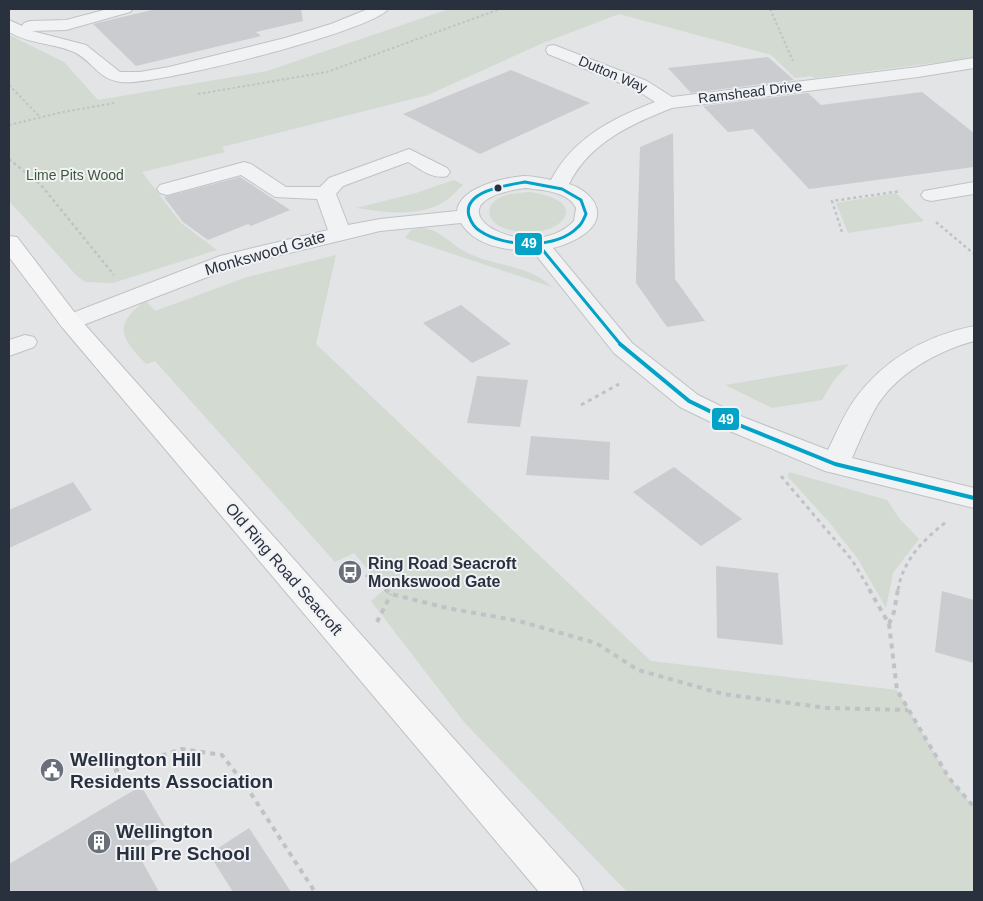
<svg xmlns="http://www.w3.org/2000/svg" width="983" height="901" viewBox="0 0 983 901" font-family="Arial,sans-serif">
  <style>
    .green { fill: #d2dad2 }
    .building { fill: #cacccf }
    .lines { fill: none; stroke-linecap: round; stroke-linejoin: round }
    .minor-casing { stroke: #c0c2c4; stroke-width: 2 }
    .major-casing { stroke: #bec1c4; stroke-width: 2 }
    .path-far3 { stroke: #c1c2c6; stroke-width: 2; stroke-dasharray: 2.5 2.5; stroke-linecap: butt }
    .path-far2 { stroke: #c1c2c6; stroke-width: 2.5; stroke-dasharray: 3 3; stroke-linecap: butt }
    .path-far1 { stroke: #c1c2c6; stroke-width: 3; stroke-dasharray: 4 4; stroke-linecap: butt }
    .path { stroke: #c1c2c6; stroke-width: 4; stroke-dasharray: 5 5; stroke-linecap: butt }
    .minor { fill: #f1f2f4; fill-rule: evenodd }
    .major { fill: #f6f6f6; fill-rule: evenodd }
    .bus-1-far1-casing { stroke: #f0f2f6; stroke-width: 6 }
    .bus-1-casing { stroke: #f0f2f6; stroke-width: 8 }
    .bus-1-far1 { stroke: #02a3c7; stroke-width: 3 }
    .bus-1 { stroke: #02a3c7; stroke-width: 4 }
    .bus-dot { fill: #2a313e; stroke: #f0f2f6; stroke-width: 2 }
    .labels { text-anchor: middle; dominant-baseline: central; stroke-width: 4; stroke-linejoin: round; paint-order: stroke }
    .far-street-label { font-size: 14px; fill: #2a313e; stroke: #f0f2f6 }
    .far-park-label { font-size: 14px; fill: #3d5938; stroke: #f0f2f6 }
    .street-label { font-size: 16px; fill: #2a313e; stroke: #f0f2f6 }
    .poi-label { font-size: 16px; font-weight: bold; fill: #2a313e; stroke: #f0f2f6; text-anchor: start }
    .near-poi-label { font-size: 19px; font-weight: bold; fill: #2a313e; stroke: #f0f2f6; text-anchor: start }
    .line-badge { stroke: #f0f2f6; stroke-width: 2 }
    .badge-label { font-size: 14px; text-anchor: middle; font-weight: bold; fill: #fff }
  </style>
  <rect width="100%" height="100%" fill="#e2e4e6"/>
  <g class="green">
    <path d="M449,9H974V58L814,78L811,76L795,78L771,55L619,14L543,43L428,95L222,147L225,152L142,172L181,223L217,250L113,283L85,282L77,276L9,201V35L64,62L98,100L267,71Z"/>
    <path d="M454,180L463,185C457,190 452,197 445,201C419,218 386,212 356,208L416,193Z"/>
    <path d="M530,192C600,202 555,245 506,229C486,223 483,204 503,196C512,193 521,193 530,192Z"/>
    <path d="M896,193L924,221L848,233L836,203Z"/>
    <path d="M420,228C439,228 449,243 464,251C492,267 527,263 552,287L405,238L411,230Z"/>
    <path d="M336,255L316,344L651,661L897,690L949,778L974,807V892H627L464,722L371,601L385,589L354,553L335,562L155,361L146,364C140,357 130,348 126,339C118,323 134,308 146,301L155,311L247,277Z"/>
    <path d="M849,364L834,380L822,400L772,408L725,385Z"/>
    <path d="M789,472L887,500L899,518L919,539L893,573L886,608L858,559L829,522L788,477Z"/>
  </g>
  <g class="building">
    <path d="M156,9H301L303,21L256,32L261,36L136,66L93,24Z"/>
    <path d="M768,57L794,80L691,93L668,68Z"/>
    <path d="M511,70L590,103L480,154L403,114Z"/>
    <path d="M922,92L974,133V167L809,189L753,129L728,132L703,106L808,93L821,105Z"/>
    <path d="M673,133L675,279L705,321L667,327L636,283V278L640,147Z"/>
    <path d="M240,177L290,210L251,226L248,224L208,240L183,222L164,197Z"/>
    <path d="M461,305L511,344L472,363L423,323Z"/>
    <path d="M477,376L528,380L520,427L467,423Z"/>
    <path d="M531,436L610,442L609,480L526,475Z"/>
    <path d="M674,467L742,519L701,546L633,492Z"/>
    <path d="M73,482L92,510L9,548V510Z"/>
    <path d="M716,566L778,573L783,645L717,638Z"/>
    <path d="M942,591L974,600V663L935,652Z"/>
    <path d="M141,786L169,833L137,852L159,892H9V864Z"/>
    <path d="M249,828L291,892H233L209,854Z"/>
  </g>
  <g class="lines">
    <g class="minor-casing">
      <g id="minor">
        <path d="M108,9H133L130,12L66,30L32,31L86,45L120,72H140L169,67L285,38L331,24L368,9H388C373,31 152,87 121,82C97,79 93,61 74,52C53,43 29,44 9,32V20L22,26L24,23L30,21L66,20Z"/>
        <path d="M554,45L647,81L672,97L918,67L974,58V68L918,77L672,108C631,124 589,143 569,184C579,187 588,193 594,202C608,228 572,243 553,248L632,343L698,395L743,417L828,450C836,434 844,414 855,399C885,358 926,336 974,326V341C937,351 895,374 875,409C866,425 859,442 852,458L974,488V508L825,471L725,429L680,407L614,353L532,250C507,251 475,246 461,223L380,231L236,266L78,327L70,329L62,327L58,322L62,317L220,256L328,230L317,199L275,197L241,175L167,195L160,193L157,189L160,185L244,162L251,164L286,187H320L329,178L409,149L447,168L450,172L447,176C433,180 420,169 408,162L343,186L336,194L348,225L380,219L457,211C460,187 504,178 523,176C532,176 542,178 551,180C573,138 613,118 655,102L635,89L548,54L546,50L548,46ZM525,188C542,190 568,191 576,208L574,221C528,269 416,203 525,188Z"/>
        <path d="M974,182V194L931,201L924,199L921,195L924,191Z"/>
        <path d="M25,335L34,337L37,342L34,347L9,356V340Z"/>
      </g>
    </g>
    <g class="major-casing">
      <path id="major" d="M9,236L17,237L78,317L578,878L584,892H539L62,327L9,257Z"/>
    </g>
    <g class="path-far3">
      <path d="M770,9L793,61"/>
      <path d="M9,85L40,117"/>
      <path d="M198,94L327,72L500,9"/>
      <path d="M9,125L63,112L115,103"/>
    </g>
    <g class="path-far2">
      <path d="M9,159L41,185L114,275"/>
      <path d="M936,222L974,254"/>
      <path d="M842,232L832,201L901,191"/>
    </g>
    <g class="path-far1">
      <path d="M581,405L619,384"/>
      <path d="M781,476L852,560L870,590"/>
      <path d="M366,575L386,590"/>
      <path d="M898,590C903,560 923,540 946,522"/>
    </g>
    <g class="path">
      <path d="M385,589L391,594L447,608L519,621L596,643L638,670L723,694L827,708L908,710"/>
      <path d="M869,589L889,624L897,690L949,778L974,807"/>
      <path d="M377,622L391,594"/>
      <path d="M889,624L894,612L898,589"/>
      <path d="M114,771L182,749L222,755L246,786L315,892"/>
    </g>
    <use href="#minor" class="minor"/>
    <use href="#major" class="major"/>
    <g class="bus-1-far1-casing">
      <g id="bus-1-far1">
        <path d="M525,182L562,189L581,200L586,214C584,218 582,224 578,227C557,249 505,248 480,231C475,228 471,222 469,216C462,191 508,185 525,182Z"/>
        <path d="M537,243L621,345"/>
      </g>
    </g>
    <g class="bus-1-casing">
      <path id="bus-1" d="M620,344L689,401L734,423L835,464L974,498"/>
    </g>
    <use href="#bus-1-far1" class="bus-1-far1"/>
    <use href="#bus-1" class="bus-1"/>
  </g>
  <defs>
    <g id="bus-disc" transform="scale(1.25)"><circle r="9.5" fill="#6a7079" stroke="#f0f2f6"/><path d="M-5-6H5V4H4V6H2V4H-2V6H-4V4H-5ZM-3.5-4V0h7V-4ZM-3.5 1.2v1.5H-2V1.2ZM2 1.2v1.5H3.5V1.2Z" fill="#fff"/></g>
    <g id="civic-disc" transform="scale(1.25)"><circle r="9.5" fill="#6a7079" stroke="#f0f2f6"/><path d="M-.6-6.5H3V-4.5H.6V-3L4-1V1h2V6H-6V1h2V-1L-.6-3ZM-1.2 2.5V6h2.4V2.5Z" fill="#fff"/></g>
    <g id="building-disc" transform="scale(1.25)"><circle r="9.5" fill="#6a7079" stroke="#f0f2f6"/><path d="M-4-6H4V6H1V3H-1V6H-4ZM-2.5-4.3h1.7v1.8h-1.7ZM.8-4.3h1.7v1.8H.8ZM-2.5-1h1.7V.8h-1.7ZM.8-1h1.7V.8H.8Z" fill="#fff"/></g>
  </defs>
  <g fill-rule="evenodd">
    <use href="#bus-disc" x="350" y="572"/>
    <use href="#civic-disc" x="52" y="770"/>
    <use href="#building-disc" x="99" y="842"/>
  </g>
  <circle class="bus-dot" cx="498" cy="188" r="4.5"/>
  <g class="labels">
    <g class="far-street-label">
      <text transform="translate(613 74) rotate(23)">Dutton Way</text>
      <text transform="translate(750 92) rotate(-7)">Ramshead Drive</text>
    </g>
    <g class="far-park-label">
      <text x="75" y="175">Lime Pits Wood</text>
    </g>
    <g class="street-label">
      <text transform="translate(265 253) rotate(-16)">Monkswood Gate</text>
      <text transform="translate(284 569) rotate(49)">Old Ring Road Seacroft</text>
    </g>
    <g class="poi-label">
      <text x="368" y="563">Ring Road Seacroft<tspan x="368" dy="18">Monkswood Gate</tspan></text>
    </g>
    <g class="near-poi-label">
      <text x="70" y="759">Wellington Hill<tspan x="70" dy="22">Residents Association</tspan></text>
      <text x="116" y="831">Wellington<tspan x="116" dy="22">Hill Pre School</tspan></text>
    </g>
  </g>
  <g class="line-badge">
    <rect x="514" y="232" width="29" height="24" rx="5" fill="#02a3c7"/>
    <rect x="711" y="407" width="29" height="24" rx="5" fill="#02a3c7"/>
  </g>
  <g class="badge-label">
    <text x="529" y="248">49</text>
    <text x="726" y="424">49</text>
  </g>
  <rect width="983" height="901" fill="none" stroke="#2a313e" stroke-width="20"/>
</svg>
